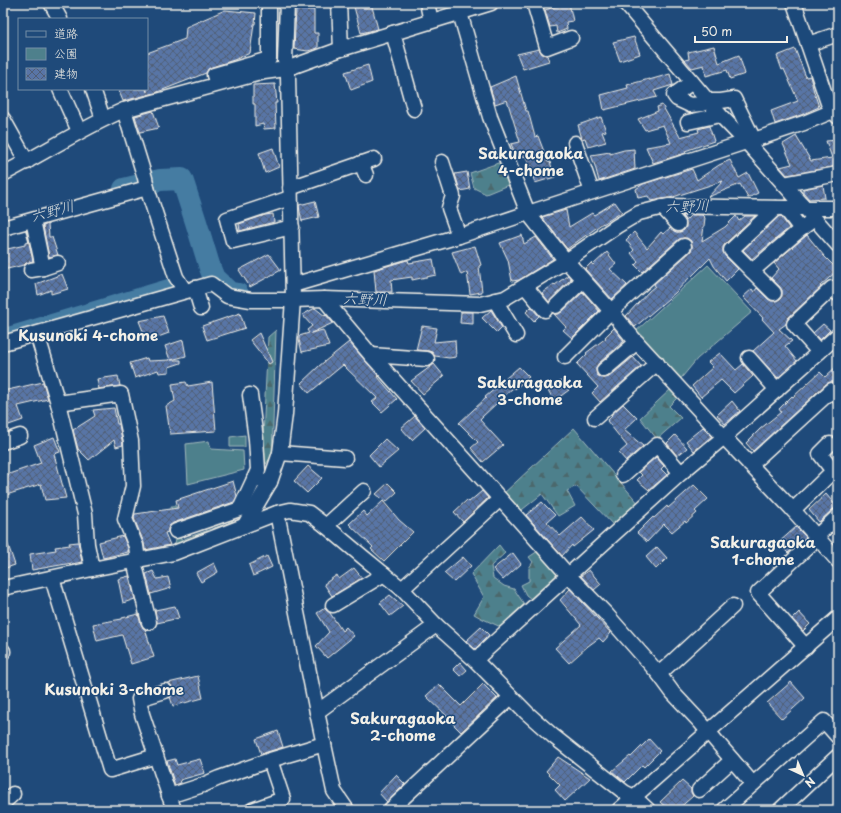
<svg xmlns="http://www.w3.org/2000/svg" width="841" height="813" viewBox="0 0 841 813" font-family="'Playpen Sans','Klee One',sans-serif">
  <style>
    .green { fill: #4e808c; stroke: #a1b8ba }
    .forest { fill: url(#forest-firs); stroke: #a1b8ba }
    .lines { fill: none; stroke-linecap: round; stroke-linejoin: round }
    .canal { stroke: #457ba2; stroke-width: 13 }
    .river { stroke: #457ba2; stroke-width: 22 }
    .building { fill: url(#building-cross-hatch); stroke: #f4f1e8 }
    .minor-casing { stroke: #f4f1e8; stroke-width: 17 }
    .minor { stroke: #1f4a7a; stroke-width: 14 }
    .labels { text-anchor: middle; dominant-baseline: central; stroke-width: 3; stroke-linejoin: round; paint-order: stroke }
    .neighbourhood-label { font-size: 15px; font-weight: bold; fill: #f4f1e8; stroke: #1f4a7a }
    .water-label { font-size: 15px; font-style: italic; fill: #dadfde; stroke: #1f4a7a }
  </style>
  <defs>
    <pattern id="forest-firs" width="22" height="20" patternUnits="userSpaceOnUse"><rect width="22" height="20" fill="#4e808c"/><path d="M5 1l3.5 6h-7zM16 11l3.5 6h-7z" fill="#4c676c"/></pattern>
    <pattern id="building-cross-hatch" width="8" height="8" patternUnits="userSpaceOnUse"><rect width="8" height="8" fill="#5975a6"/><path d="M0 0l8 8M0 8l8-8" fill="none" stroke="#515e76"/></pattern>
  </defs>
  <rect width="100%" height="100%" fill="#1f4a7a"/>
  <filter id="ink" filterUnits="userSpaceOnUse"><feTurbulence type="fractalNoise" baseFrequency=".025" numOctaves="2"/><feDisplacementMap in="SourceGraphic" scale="8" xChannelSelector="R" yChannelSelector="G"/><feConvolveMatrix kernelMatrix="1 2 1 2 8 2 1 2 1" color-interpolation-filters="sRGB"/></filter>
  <g filter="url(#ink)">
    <g class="green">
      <path d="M708,265L752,312L697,359L678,382L634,333Z"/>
      <path d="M209,441L211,449L243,451L244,470L188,484L186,444Z"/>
    </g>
    <g class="forest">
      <path d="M501,162L508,185L486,194L474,188L470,173Z"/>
      <path d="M276,330L272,455L266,464L262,456L268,337Z"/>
      <path d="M672,388L679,396L669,406L681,418L657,439L640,418Z"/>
      <path d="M574,428L639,504L614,526L576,486L567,491L575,506L558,516L542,494L518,513L502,495Z"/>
      <path d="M245,435V447H230V437Z"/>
      <path d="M171,506H176L181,540L228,523L240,513L229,524L176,544L174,536Z"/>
      <path d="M499,545L505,553L491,566L493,578L504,586L514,589L526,607L503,628L483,619L474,614L484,597L471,574Z"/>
      <path d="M541,549L562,575L535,602L526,595L521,585L529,581V568L533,562L529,557Z"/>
    </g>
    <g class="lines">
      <path class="canal" d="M3,335L170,285"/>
      <path class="river" d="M124,189L160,180L182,179L196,222L210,268L214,278L230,293L238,294"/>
    </g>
    <g class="building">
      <path d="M353,3H371L378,29L361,33Z"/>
      <path d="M566,3H569L573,21L566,22L567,29L557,33L556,26L550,27L545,10Z"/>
      <path d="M225,10L256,13L255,24H254L250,53L234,60L212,67L208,69L206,73L155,93L123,101L118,89H146L147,92V53L185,39L186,27Z"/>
      <path d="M296,10H314V33H318V48L308,51L294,49Z"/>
      <path d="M634,37L640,54L620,61L613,42Z"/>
      <path d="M714,46L719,63L739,55L745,74L730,79L727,70L706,76L704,65L692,68L685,60L689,59L688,52Z"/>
      <path d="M539,49L542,54L547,55L549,61L523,69L517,54Z"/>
      <path d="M795,49L806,77L810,76L814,92L819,107L801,115L775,124L771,111L798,101L784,69L782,70L777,56Z"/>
      <path d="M368,65L372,82L351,90L345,72Z"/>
      <path d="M670,74L673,85L654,91L657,97L604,110L601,95L628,88L627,85L649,79V80Z"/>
      <path d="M516,76L526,111H528L535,137L538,136L548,162H550L555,177L535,183L526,156L517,158L511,144L520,142L507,100L495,104L490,87Z"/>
      <path d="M275,84L277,103H275L276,128L264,129L263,124L255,126V104H253V85Z"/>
      <path d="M662,105L680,137L699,132L698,129L709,126L714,141L685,151L686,153L653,163L646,147L671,143L663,125L645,130L638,119L658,111L657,107Z"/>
      <path d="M153,111L159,128L140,132L135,116Z"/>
      <path d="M601,117L606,131L602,132L606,142L588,147L585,138L582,139L578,125Z"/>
      <path d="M796,136L811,161L832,158L826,141L838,140V166L787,175L780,167L792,164L783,144Z"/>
      <path d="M273,148L279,167L265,173L259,153Z"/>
      <path d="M634,149L635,169L599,181L595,166L591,155L610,152V154L624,150Z"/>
      <path d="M730,160L739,178L748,173L758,193L748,198L740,184L708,197L723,181L670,198L651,201L648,196L638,198L636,189L643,184L692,169L697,180L719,165Z"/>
      <path d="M467,172L470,189L460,191L455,174Z"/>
      <path d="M823,185L825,198L809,199L803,192V189Z"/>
      <path d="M315,201L319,217L302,221L300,212L299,205Z"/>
      <path d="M615,202L622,212L603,224V223L567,249L542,217L566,210L569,227L592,213L594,215Z"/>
      <path d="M273,214L274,222L240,231L239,224L265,215Z"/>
      <path d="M683,215L687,219L691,215H702L705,218L702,241L725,227L736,216L739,221L745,216H755L725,244L723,247V252L725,256L738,269L726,281L714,266L710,258L691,277V276L675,293L635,327L626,316L649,291L655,286L654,284L690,252L692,249V245L691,241L687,238H683L679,239L642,272L635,265L638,262L631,253L634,250L626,240L634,232L647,248L661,232L663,234L670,228L676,232H680L684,230L686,227V222L682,216Z"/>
      <path d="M779,216H781L789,228L752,259L743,250Z"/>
      <path d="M48,224L49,237H52L58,255L49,257L43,226Z"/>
      <path d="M26,230L33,261L26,263L24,265L3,270V250L25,245V243L29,242L26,231Z"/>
      <path d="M522,235L524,244L536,237L553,259L519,280L512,281L508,260L500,243Z"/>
      <path d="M807,235L824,256L838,270L820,286L821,287L788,318L786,324L779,329L792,341L785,346L797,361L778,378L753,351L774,332L762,319L763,318L743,297L752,289L754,292L757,288L768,299L771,301H776L780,299L782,296V290L780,287L771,278L779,269L774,263Z"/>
      <path d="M475,246L481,265L479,266L482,292L470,294L467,272L461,275L452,252Z"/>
      <path d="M607,252L616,264L610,269L627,285L612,299L585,269L591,263L593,265Z"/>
      <path d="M269,254L281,270L250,287L239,270Z"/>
      <path d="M433,259L436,275L412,280V277L391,280L392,292H376L374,270L407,260H408L409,263Z"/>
      <path d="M62,274L68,289L51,294V290L38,295L36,284Z"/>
      <path d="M568,275L571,279L549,302L542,293L554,284L555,285Z"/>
      <path d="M583,292L599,311L572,338L563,330L566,327L554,314H558L562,312Z"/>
      <path d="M531,307L539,316L534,321L526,312Z"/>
      <path d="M315,308L325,316L326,315L333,323L311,333L323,330L329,346L302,352L299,340V336L309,333L307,330L312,326L302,315Z"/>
      <path d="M491,310L502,328L497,333L482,318Z"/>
      <path d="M461,312H473V324L460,323Z"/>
      <path d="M240,313L245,328L207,340L202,326Z"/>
      <path d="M163,316L169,333L147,341L139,321Z"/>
      <path d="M823,324L830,330L820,340L813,333Z"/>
      <path d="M422,326L437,328L434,342L455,340L456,357L449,358L435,356L432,352L428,351L416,350Z"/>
      <path d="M614,328L624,341L598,364L596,368V371L597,375L602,378H605L609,377L633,357L641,366L600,402L592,393L598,387L577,364L587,354L586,353L606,338L605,337Z"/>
      <path d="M259,333L272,362L269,364L250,340Z"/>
      <path d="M183,340L186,356L171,360H181V363L169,367V372L159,373L158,370L135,378L130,363L147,358L148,361L170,360L165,346Z"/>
      <path d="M349,342L378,375L377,376L397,399L382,412L372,402L377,398L343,365L309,393L301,383L319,366Z"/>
      <path d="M720,353L736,370L743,364L753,376L734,393L721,380L701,397L692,386L713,367L708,362Z"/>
      <path d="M434,364L444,376L423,394L411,381Z"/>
      <path d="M838,365V380L835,382H830L826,384L753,451L746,443L760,429L781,412L779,409L792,396L793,397L820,372L825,377Z"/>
      <path d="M519,367L529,377L515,389L514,387L482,417H483L480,420L503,445L483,462L471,448L478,442L459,423L486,398L485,397L507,379L506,378Z"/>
      <path d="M118,376L120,386L99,389L97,379Z"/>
      <path d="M561,381L569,390L554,401L548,390Z"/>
      <path d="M43,382L48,399L18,406L23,420L3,427V391Z"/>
      <path d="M186,382L188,386L212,382L216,431L170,434L166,406L175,401L172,384Z"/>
      <path d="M732,401L740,411L725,424L717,415Z"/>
      <path d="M623,404L637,418L624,430L643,446L626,461L619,453L627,446L607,421L612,416L611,415Z"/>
      <path d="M114,408L117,424H119L123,445L116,447L114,440L89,460L78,449L73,430L95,416L93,410Z"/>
      <path d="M415,416L425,428L412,440L401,428Z"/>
      <path d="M703,427L712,436L694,451L686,441Z"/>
      <path d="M675,435L687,448L677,456L667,443Z"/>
      <path d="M54,437L60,452L54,454L66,498L45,500L41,484L3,496V476L41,463L34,445Z"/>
      <path d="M385,439L398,451L379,467L369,455Z"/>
      <path d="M656,457L664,466L661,469L667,475L649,490L637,480L642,475L639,472Z"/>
      <path d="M308,466L322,478L307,493L294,481Z"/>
      <path d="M233,481L237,496L234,502L173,523L169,526L168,529V532L165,533L170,545L145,550L144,543L135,521L134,517L135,514L178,508L176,500Z"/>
      <path d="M388,483L397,492L386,502L376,494Z"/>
      <path d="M694,485L708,499L695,511L697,513L686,523L685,521L672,532L664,524L647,542L637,533L653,517L654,518L667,506L668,508Z"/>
      <path d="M482,491L488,498L463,522L454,512L467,500L469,502Z"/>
      <path d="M826,494L837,507L832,510L819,522L809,510Z"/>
      <path d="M383,501L399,520L413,532L384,561L371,549L373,547L349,524L363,511L367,516Z"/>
      <path d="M542,502L555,515L547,522L560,536L582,517L594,530L573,547L572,545L562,556L526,515Z"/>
      <path d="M796,527L806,537L788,553L778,543Z"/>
      <path d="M5,536L15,565L3,569V537Z"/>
      <path d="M123,536L128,548V552L103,558L99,542Z"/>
      <path d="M78,542L82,562L72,564V563L32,570L30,554L56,550L55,547L70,545L69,543Z"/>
      <path d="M657,547L667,558L656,569L646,557Z"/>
      <path d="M513,553L521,564L503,580L493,569Z"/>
      <path d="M267,556L272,567L253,576L249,565Z"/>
      <path d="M463,557L471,566L454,582L444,573Z"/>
      <path d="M214,563L218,572L201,582L196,573Z"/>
      <path d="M354,568L362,578L332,596L324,584L337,575L339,579Z"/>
      <path d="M589,570L601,584L594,590L581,576Z"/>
      <path d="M153,571L157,579L168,577L171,588L151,594L146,574Z"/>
      <path d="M129,576L135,599L123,603L118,579Z"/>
      <path d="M570,589L611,633L603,642L599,638L588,646L569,663L555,648L581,625L560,600Z"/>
      <path d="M390,595L403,606L390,616L380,603Z"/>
      <path d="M175,606L179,618L157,623L155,610Z"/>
      <path d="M325,608L326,610L330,613L342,631L346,627L354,636L327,658L316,646L329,632L317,613Z"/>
      <path d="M799,612L810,624L803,631L792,619Z"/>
      <path d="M138,614L141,624L143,628L145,629L154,657L131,664L122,635L97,641L93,624L122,619V618Z"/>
      <path d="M481,627L489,635L475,649L466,641Z"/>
      <path d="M460,662L467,670L460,676L453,669Z"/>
      <path d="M198,676L203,698L173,706L170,697L173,693V689L171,685L168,683Z"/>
      <path d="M791,682L805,698L782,719L767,703Z"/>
      <path d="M439,684L461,706L483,684L497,698L461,732L448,719L449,718L426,696Z"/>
      <path d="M278,731L283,747L261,754L256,739Z"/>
      <path d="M649,739L660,751L644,767L642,765L625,782L612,771L630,756L631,757Z"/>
      <path d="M558,757L590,778L565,801L555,790L560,785L546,771Z"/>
      <path d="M175,759L177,765L200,759L205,773L180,780L181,783L175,785L167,761Z"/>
      <path d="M396,775L405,784L387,802L379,793Z"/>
      <path d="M682,781L691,789V792L693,796L677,810H669L660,802Z"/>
    </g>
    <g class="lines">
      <g class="minor-casing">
        <g id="minor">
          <path d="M51,3L60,19"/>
          <path d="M339,3L341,49"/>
          <path d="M427,3L431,21"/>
          <path d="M534,3L547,47L571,38"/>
          <path d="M625,3L720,115L752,148L838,245"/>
          <path d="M794,3L828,103L838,117"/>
          <path d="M393,33L414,109"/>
          <path d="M808,44L838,34"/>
          <path d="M692,82L674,95L677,99L690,105L702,104L708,101H721L734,99L754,140"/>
          <path d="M217,84L214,75L269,59V3"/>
          <path d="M60,89L79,131"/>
          <path d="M93,89L103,119"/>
          <path d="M838,109L804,123L754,140L746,142L528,213L562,256L611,311L633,338L724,437L793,510L838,561"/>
          <path d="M124,110L145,178L147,188L176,277L185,291"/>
          <path d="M3,119L27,162"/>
          <path d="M688,122L720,115"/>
          <path d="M575,143L592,192"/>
          <path d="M442,162L453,196L449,208L459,236"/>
          <path d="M361,163L366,175"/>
          <path d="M3,174C44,153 82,128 124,110L264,72L286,69L341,49L491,3"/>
          <path d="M784,184L838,174"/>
          <path d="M290,188L374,159"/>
          <path d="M290,198L227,219L233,241L292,227"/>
          <path d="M662,207L678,224"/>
          <path d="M776,208L731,250L752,271L801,229L814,219"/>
          <path d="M785,208L801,229"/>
          <path d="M33,220L43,268"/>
          <path d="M3,228L147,188"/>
          <path d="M31,270L43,268L58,263"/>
          <path d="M752,271L774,293"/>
          <path d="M293,285L459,236L528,213L490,117L460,13"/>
          <path d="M525,286L545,310"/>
          <path d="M195,288L201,308"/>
          <path d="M324,299L371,355L479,475L568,575L607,615L659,674L673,693L701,723L716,741L753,784"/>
          <path d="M495,300L516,335"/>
          <path d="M556,306L583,280"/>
          <path d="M37,334L58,403L85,514L87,544L92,569"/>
          <path d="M3,343L211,284L227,296L251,300H292L324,299L480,304L505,298L566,261L617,226L639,213L668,206L785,208H838"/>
          <path d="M819,352L794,324L832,288L838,294"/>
          <path d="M371,355L427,359"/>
          <path d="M565,357L611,311L684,246"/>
          <path d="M749,358L777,390"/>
          <path d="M604,370L637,342"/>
          <path d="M250,395L256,439L258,470L254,479L270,482"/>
          <path d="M58,403L121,394L131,441L133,486L125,519L136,546L138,560"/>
          <path d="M595,418L657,363"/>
          <path d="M3,442L20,436"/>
          <path d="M280,453L345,458"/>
          <path d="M750,465L832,390L838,396"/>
          <path d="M623,475L657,445L681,473"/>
          <path d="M793,510L833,471L820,454L830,444"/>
          <path d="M277,513L317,712L334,791L347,810"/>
          <path d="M244,526L270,482L280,453L285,414L293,299L288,77L285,61L287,3"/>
          <path d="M326,526L364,491"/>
          <path d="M176,531L240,509L254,479"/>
          <path d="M134,561L149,622"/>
          <path d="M52,578L110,770L156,756L174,810"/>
          <path d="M3,588L92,569L174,553L277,513L290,510L309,513L326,526L363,557L402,589L436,625L475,660L527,713L553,736L624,792L634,797L648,810"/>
          <path d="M402,589L500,499"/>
          <path d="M333,605L384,574"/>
          <path d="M806,647L758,593L813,542L816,537L838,516"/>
          <path d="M3,651V652"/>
          <path d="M475,660L681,473L724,437L838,335"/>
          <path d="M659,674L733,606"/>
          <path d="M317,712L436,625"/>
          <path d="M156,756L142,714L139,699L165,691"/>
          <path d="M699,790L732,760"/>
          <path d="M169,796L203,785L219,778L270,760L324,744"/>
          <path d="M3,803L13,794"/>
          <path d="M252,810L283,799L270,760"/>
          <path d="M390,810L511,697"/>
          <path d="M619,810L838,618"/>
          <path d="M724,810L824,721L838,737"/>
          <path d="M780,810L838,756"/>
        </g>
      </g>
      <use href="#minor" class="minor"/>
    </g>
  </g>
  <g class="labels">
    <g class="neighbourhood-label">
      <text x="531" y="152">Sakuragaoka<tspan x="531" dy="17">4-chome</tspan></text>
      <text x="88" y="334">Kusunoki 4-chome</text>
      <text x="530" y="381">Sakuragaoka<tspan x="530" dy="17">3-chome</tspan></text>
      <text x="763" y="541">Sakuragaoka<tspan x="763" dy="17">1-chome</tspan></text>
      <text x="114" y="688">Kusunoki 3-chome</text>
      <text x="403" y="717">Sakuragaoka<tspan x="403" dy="17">2-chome</tspan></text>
    </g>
    <g class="water-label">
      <text transform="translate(687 205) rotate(-1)">六野川</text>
      <text transform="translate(52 210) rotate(-15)">六野川</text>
      <text transform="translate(365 298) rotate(2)">六野川</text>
    </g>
  </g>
  <rect width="841" height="813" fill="none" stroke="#1f4a7a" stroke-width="16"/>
  <rect x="8" y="8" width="825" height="797" fill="none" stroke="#f4f1e8" stroke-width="1.5" filter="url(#ink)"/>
  <rect x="18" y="18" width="130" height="72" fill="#1f4a7a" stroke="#748da6"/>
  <rect x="26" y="31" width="20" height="6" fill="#1f4a7a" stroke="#748da6"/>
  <text x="54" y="38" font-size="12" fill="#f4f1e8">道路</text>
  <rect x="26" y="48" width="20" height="12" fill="#4e808c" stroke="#748da6"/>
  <text x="54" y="58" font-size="12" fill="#f4f1e8">公園</text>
  <rect x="26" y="68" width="20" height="12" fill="url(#building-cross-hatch)" stroke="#748da6"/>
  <text x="54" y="78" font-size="12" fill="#f4f1e8">建物</text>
  <g transform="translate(803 775) rotate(136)" stroke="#1f4a7a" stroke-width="3" paint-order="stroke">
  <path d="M0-3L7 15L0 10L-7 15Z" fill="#f4f1e8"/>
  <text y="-6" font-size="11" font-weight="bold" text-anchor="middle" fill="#f4f1e8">N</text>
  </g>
  <path d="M695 36v6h92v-6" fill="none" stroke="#f4f1e8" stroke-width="2"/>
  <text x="701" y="36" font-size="12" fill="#f4f1e8" stroke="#1f4a7a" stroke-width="3" paint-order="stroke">50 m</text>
</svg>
